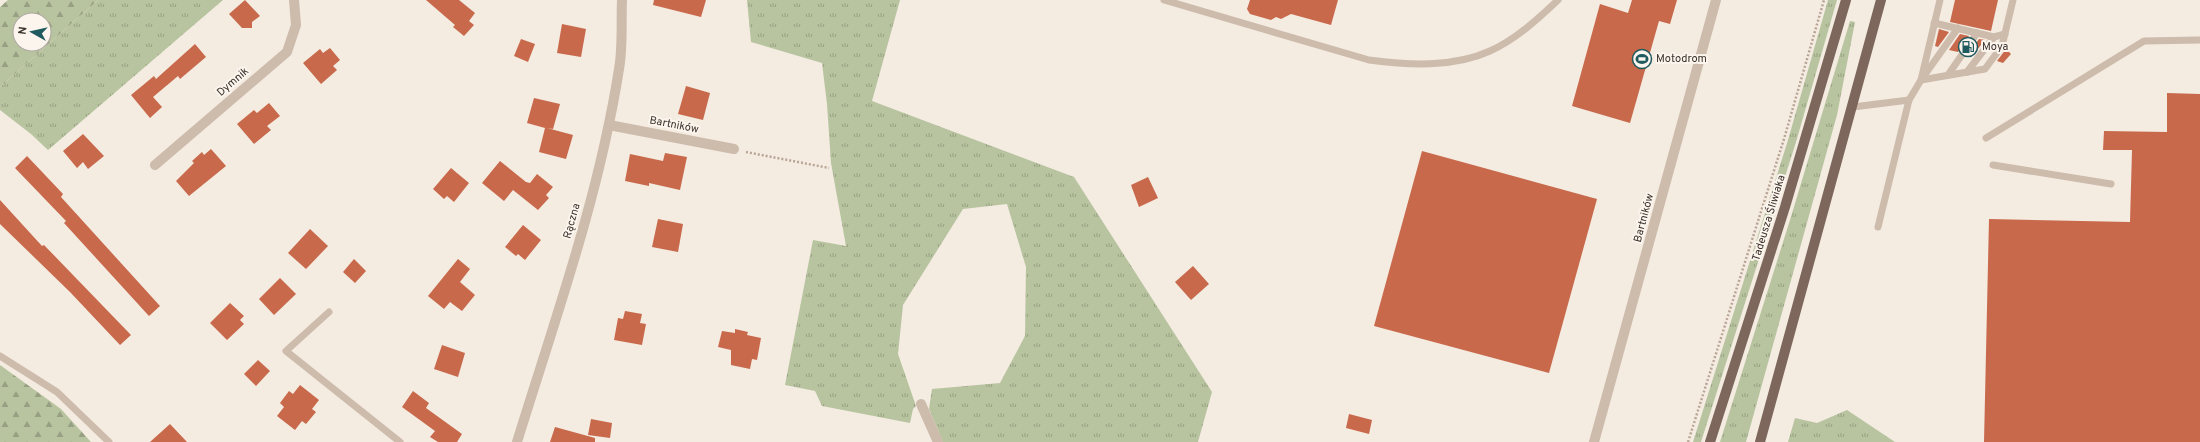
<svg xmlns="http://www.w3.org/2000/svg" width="2200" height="442" viewBox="0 0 2200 442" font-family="Overpass,sans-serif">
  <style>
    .grass { fill: url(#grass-tufts) }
    .forest { fill: url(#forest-firs); fill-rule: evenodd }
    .building { fill: #c8694b }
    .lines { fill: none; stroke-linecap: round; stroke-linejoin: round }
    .path { stroke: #b9a596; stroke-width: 2.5; stroke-dasharray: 2 2; stroke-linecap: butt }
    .lane { stroke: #cdbbac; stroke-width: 7 }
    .street { stroke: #cdbbac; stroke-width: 10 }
    .primary { stroke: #7d675c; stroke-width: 10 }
    .labels { text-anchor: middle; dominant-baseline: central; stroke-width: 4; stroke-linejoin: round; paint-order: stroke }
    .poi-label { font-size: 11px; fill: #3b302b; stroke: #fbf5ee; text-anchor: start }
    .street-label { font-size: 11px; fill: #3b302b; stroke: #fbf5ee }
  </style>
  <defs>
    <pattern id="grass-tufts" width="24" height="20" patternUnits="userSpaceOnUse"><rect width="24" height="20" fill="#b8c4a0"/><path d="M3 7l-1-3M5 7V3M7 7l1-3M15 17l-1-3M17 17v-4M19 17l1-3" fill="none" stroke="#97a083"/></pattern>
    <pattern id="forest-firs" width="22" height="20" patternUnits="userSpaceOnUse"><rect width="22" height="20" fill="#b8c4a0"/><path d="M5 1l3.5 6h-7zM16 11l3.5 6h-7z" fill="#97a083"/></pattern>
  </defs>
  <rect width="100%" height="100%" fill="#f4ebe1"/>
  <g class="grass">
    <path d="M98,0H223L48,150L31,134L0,110V87Z"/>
    <path d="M747,0H900L872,101L1074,177L1212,392L1198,442H943L929,409L932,389L1000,383L1025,336L1026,267L1007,204L963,209L903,305L898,354L916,406L913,409L910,423L822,406L815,391L785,385L813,240L846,246L831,163L827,104L822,63L751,42Z"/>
    <path d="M1828,0H1837L1796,142L1701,442H1693L1788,140Z"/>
    <path d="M1850,21L1855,22L1837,115L1746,442H1720L1790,220Z"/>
    <path d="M1847,410L1895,442H1788L1795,418L1817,423Z"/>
  </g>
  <g class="forest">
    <path d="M8,0H98L0,87V7ZM20,20H44V44H20Z"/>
    <path d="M0,365L61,409L91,442H0Z"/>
  </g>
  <g class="building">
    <path d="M245,0L260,16L252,22V28H242L229,14Z"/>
    <path d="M426,0H459L475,13L469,21L474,25L464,36L453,27L455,25Z"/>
    <path d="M654,0H706L701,17L653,5Z"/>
    <path d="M1250,0H1338L1331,25L1291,14L1281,19L1276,17L1271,20L1250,14L1247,9Z"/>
    <path d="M1632,0H1677L1670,24L1659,21L1630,123L1572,106L1600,4L1628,13Z"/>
    <path d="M1955,0H1998L1991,31L1950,22Z"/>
    <path d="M562,24L586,29L581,57L557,53Z"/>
    <path d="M1939,29L1949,32L1938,47L1935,46Z"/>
    <path d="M1960,34L1969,36L1958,52L1949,50Z"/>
    <path d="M521,39L535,44L528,62L514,56Z"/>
    <path d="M1979,39L1985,40L1973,55L1968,54Z"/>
    <path d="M195,44L206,57L180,79L178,76L153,97L162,107L150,118L131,95L154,76L156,79Z"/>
    <path d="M330,48L340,60L333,66L337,70L321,84L303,63L320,49L323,53Z"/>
    <path d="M2006,49L2011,54L2003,63L1997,61Z"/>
    <path d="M686,86L710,93L703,120L678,114Z"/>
    <path d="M2167,93L2200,94V442H1984L1989,219L2130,222L2132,150H2103L2104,131L2167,132Z"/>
    <path d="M534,98L560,104L553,129L547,128L573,135L566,159L539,152L545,128L527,123Z"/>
    <path d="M269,103L280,116L267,126L271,130L254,144L237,124L254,110L257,113Z"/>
    <path d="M83,134L104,156L88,169L83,162L77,168L63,151Z"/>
    <path d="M211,149L226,166L189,196L176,181L194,163L192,161L202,152L204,155Z"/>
    <path d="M1422,151L1597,199L1549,373L1374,326Z"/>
    <path d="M665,153L687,157L680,190L649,183V186L625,181L630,154L663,161Z"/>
    <path d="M27,156L63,194L61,197L160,306L149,316L64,223L66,221L15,168Z"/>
    <path d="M500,161L526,182L530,183L537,174L553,187L546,195L549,198L538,210L513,190L504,201L482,183Z"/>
    <path d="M451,168L469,183L454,202L447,196L444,199L433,189Z"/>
    <path d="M1148,177L1158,198L1139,207L1131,185Z"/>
    <path d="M0,200L42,246L44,245L131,335L120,345L70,292L0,224Z"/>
    <path d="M658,219L683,224L678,252L652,247Z"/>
    <path d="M523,225L541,240L525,260L518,254L516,256L505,247Z"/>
    <path d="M310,229L328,246L306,269L288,253Z"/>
    <path d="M354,259L366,271L355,283L343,272Z"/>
    <path d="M458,259L470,269L460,282L475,295L462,311L450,302L444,309L428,296Z"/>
    <path d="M1193,266L1209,284L1191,300L1175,282Z"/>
    <path d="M280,278L296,294L274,315L259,299Z"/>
    <path d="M230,303L244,316L240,320L244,324L227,340L210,323Z"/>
    <path d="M625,311L642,314L640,323L646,324L642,345L614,340L618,318L623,319Z"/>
    <path d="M735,329L748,332L747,335L761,338L757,360L752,359L750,369L731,365V350L718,347L722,331L735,333Z"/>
    <path d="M442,345L465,353L458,377L434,369Z"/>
    <path d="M258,360L270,371L256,386L244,374Z"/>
    <path d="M300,385L319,400L312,409L316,412L306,424L302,421L295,430L277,416L284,407L280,403L289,391L293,394Z"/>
    <path d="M413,391L429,403L426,408L462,434L457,442H438L430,437L435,431L402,407Z"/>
    <path d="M1349,414L1372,420L1369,434L1346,428Z"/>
    <path d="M591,419L612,423L610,438L588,435Z"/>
    <path d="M170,424L187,442H150Z"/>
    <path d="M555,427L595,438V442H550Z"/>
  </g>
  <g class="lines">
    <g class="path">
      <path d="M746,152L829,168"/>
      <path d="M1688,442L1784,139L1824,0"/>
    </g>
    <g class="lane">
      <path d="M1164,0L1369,60C1408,65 1453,68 1490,51C1515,40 1538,19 1558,0"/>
      <path d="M1940,0L1921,80L1958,28"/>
      <path d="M1934,23L1994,37L2005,34"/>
      <path d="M1967,72L1994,37"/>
      <path d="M1948,75L1977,33"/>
      <path d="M1853,107L1909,100"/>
      <path d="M1986,138L2144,41L2200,40"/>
      <path d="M1993,165L2111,184"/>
      <path d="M1878,227L1909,100L1921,80L1985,69L2002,46L2013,0"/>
      <path d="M329,312L286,351L400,442"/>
      <path d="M0,356L57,392L109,442"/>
    </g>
    <g class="street">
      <path d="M609,125L734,149"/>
      <path d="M155,165L287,52L296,25L294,0"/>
      <path d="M921,404L938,442"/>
      <path d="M517,442C555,319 599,197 619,69C623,47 621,23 622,0"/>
      <path d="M1594,442L1716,0"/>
    </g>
    <g class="primary">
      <path d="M1710,442L1785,207L1846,0"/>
      <path d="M1760,442L1881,0"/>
    </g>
  </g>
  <defs>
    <g id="fuel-ring" transform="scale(1)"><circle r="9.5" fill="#fbf5ee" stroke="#1f5a5e" stroke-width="1.5"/><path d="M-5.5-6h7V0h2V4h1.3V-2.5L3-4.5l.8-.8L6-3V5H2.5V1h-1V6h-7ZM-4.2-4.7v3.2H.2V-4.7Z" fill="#1f5a5e"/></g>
    <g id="stadium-ring" transform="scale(1)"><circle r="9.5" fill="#fbf5ee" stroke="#1f5a5e" stroke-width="1.5"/><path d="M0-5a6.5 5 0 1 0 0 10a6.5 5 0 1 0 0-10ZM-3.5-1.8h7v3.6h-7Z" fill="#1f5a5e"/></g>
  </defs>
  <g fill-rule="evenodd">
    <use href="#fuel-ring" x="1968" y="47"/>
    <use href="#stadium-ring" x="1642" y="59"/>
  </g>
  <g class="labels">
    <g class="poi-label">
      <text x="1982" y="47">Moya</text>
      <text x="1656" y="59">Motodrom</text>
    </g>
    <g class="street-label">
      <text transform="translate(233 82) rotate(-41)">Dymnik</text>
      <text transform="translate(674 125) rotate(11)">Bartników</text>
      <text transform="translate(1644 218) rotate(-75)">Bartników</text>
      <text transform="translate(1769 218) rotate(-73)">Tadeusza Śliwiaka</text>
      <text transform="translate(572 221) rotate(-74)">Rączna</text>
    </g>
  </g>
  <g transform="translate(32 32) rotate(278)"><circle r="19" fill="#fbf5ee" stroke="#aea6a0"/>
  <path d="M0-3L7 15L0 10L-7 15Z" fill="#1f5a5e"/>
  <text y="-6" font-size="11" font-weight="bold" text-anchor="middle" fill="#3b302b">N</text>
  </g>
</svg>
